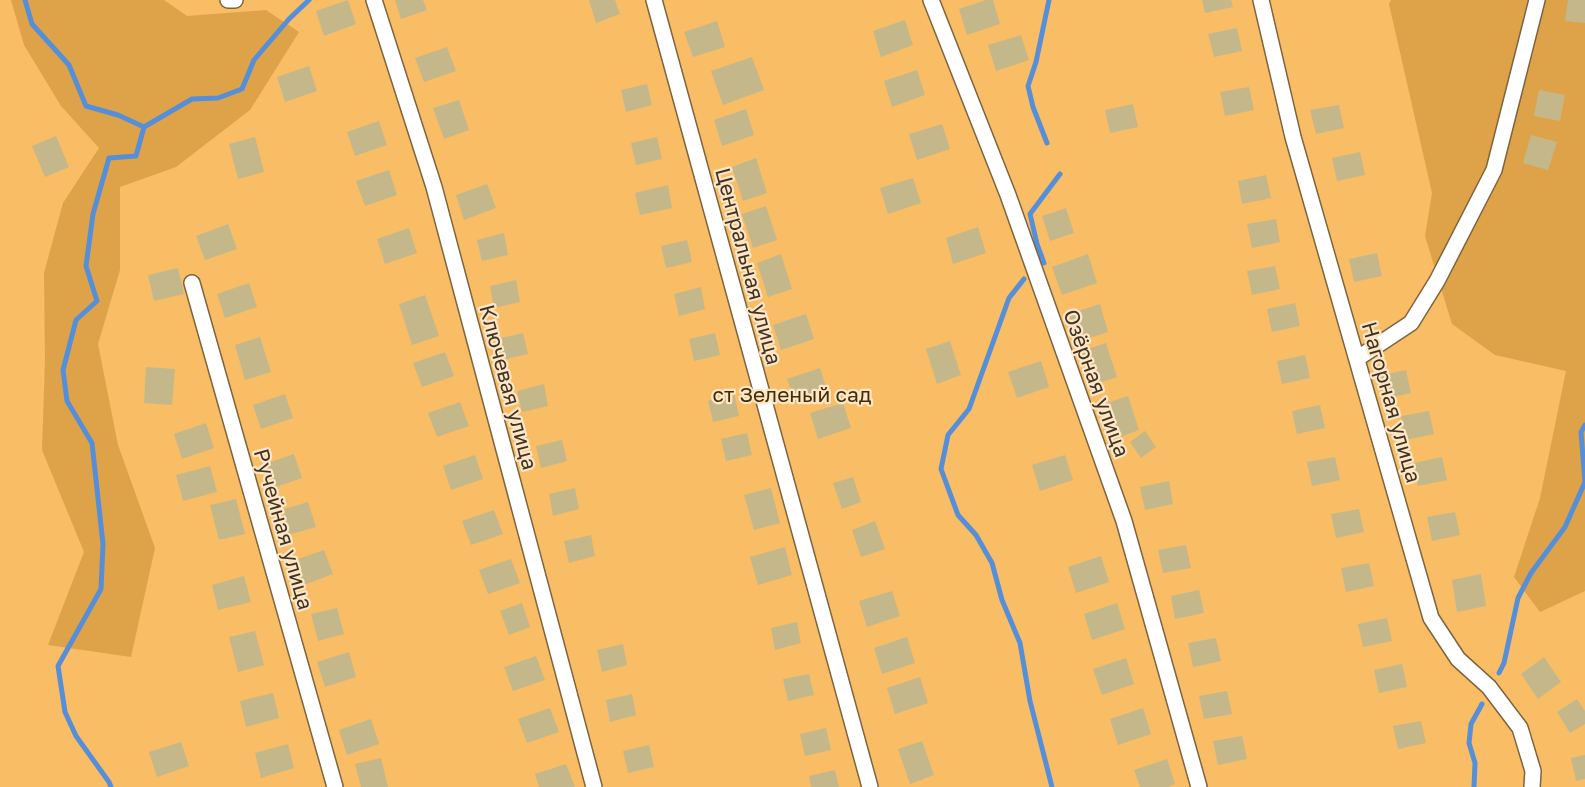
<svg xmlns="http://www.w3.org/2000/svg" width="1585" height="787" viewBox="0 0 1585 787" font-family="'Golos Text',sans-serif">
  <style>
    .green { fill: #f8bd65 }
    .forest { fill: #dea349 }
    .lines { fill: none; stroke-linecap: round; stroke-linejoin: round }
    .stream { stroke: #568fd9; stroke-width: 5 }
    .building { fill: #c4b88b }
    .street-casing { stroke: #7e643f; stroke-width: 18 }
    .street { stroke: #fff; stroke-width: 15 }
    .labels { text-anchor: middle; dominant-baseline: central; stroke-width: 4.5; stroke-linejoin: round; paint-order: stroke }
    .street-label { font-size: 21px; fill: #3f3424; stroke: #fee6c6 }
    .park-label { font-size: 21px; fill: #442c04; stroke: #fee6c6 }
  </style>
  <rect width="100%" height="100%" fill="#f6d8af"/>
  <rect class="green" x="0" y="0" width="1585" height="787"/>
  <g class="forest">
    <path d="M11,0H164L187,16L266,10L299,32L250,110L176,167L120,187V270L98,344L118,445L155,548L131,657L48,645L84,552L42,450L45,360L44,273L63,203L99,148L61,106L24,45Z"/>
    <path d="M1391,0H1585V591L1540,612L1514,577L1540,498L1566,371L1495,355L1452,324L1425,236L1432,193L1389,4Z"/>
  </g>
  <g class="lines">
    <g class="stream">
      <path d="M25,0L32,24L69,65L86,106L118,115L144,127L136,156L109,158L93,214L86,266L97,301L76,320L63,370L67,401L92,443L103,544L101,589L58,666L65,712L76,736L109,782L111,787"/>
      <path d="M144,127L192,99L218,98L242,89L254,60L289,19L309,0"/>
      <path d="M1047,143L1033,107L1028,86L1036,62L1049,0"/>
      <path d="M1044,263L1037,244L1030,214L1060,174"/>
      <path d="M1024,279L1009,298L969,409L948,435L941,469L958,515L976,535L992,563L1002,600L1020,643L1030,701L1052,787"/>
      <path d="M1499,673L1504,663L1518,598L1531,573L1565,527L1585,482L1581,432L1585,425"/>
      <path d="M1474,787L1475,763L1469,743L1471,724L1482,704"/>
    </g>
  </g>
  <g class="building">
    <path d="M348,0L356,24L324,36L316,11Z"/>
    <path d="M395,0H423L427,10L401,19Z"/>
    <path d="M589,0H615L620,14L596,23Z"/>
    <path d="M986,0H993L1000,24L967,35L959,9Z"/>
    <path d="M1202,0H1231L1233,7L1205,13Z"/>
    <path d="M1568,0H1585V23L1565,21Z"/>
    <path d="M905,20L913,45L881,57L873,31Z"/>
    <path d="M717,21L725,47L693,57L684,32Z"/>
    <path d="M1237,28L1242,51L1214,57L1208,34Z"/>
    <path d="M1021,35L1029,60L996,71L988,45Z"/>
    <path d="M447,47L456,71L424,82L415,58Z"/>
    <path d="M752,57L764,90L723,105L711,71Z"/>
    <path d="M309,66L317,91L285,102L277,77Z"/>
    <path d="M917,70L925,95L892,107L884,81Z"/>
    <path d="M647,84L652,105L626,112L621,90Z"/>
    <path d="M1249,87L1254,110L1225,116L1220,92Z"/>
    <path d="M1539,90L1565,95L1560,121L1534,116Z"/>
    <path d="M459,100L469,130L444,139L433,108Z"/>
    <path d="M1133,104L1138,127L1110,133L1105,110Z"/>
    <path d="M1339,105L1344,128L1316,134L1310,110Z"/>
    <path d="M746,109L754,135L722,146L714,120Z"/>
    <path d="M379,121L387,145L355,156L347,132Z"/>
    <path d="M942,124L950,149L917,160L909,134Z"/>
    <path d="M1531,135L1557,142L1548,170L1523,163Z"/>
    <path d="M56,136L69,167L45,177L32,146Z"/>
    <path d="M255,137L264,172L238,179L229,144Z"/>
    <path d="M657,137L662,159L636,165L631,143Z"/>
    <path d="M1360,152L1365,175L1337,181L1332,158Z"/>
    <path d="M756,158L767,193L743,201L732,167Z"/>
    <path d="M389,170L397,195L365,206L356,181Z"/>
    <path d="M1266,175L1271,198L1242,204L1238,181Z"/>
    <path d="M913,178L921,203L888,214L880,188Z"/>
    <path d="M487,184L496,208L464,220L456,195Z"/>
    <path d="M668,185L672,208L640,215L635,193Z"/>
    <path d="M766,206L777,240L753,248L742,214Z"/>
    <path d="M1066,208L1074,233L1050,241L1042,216Z"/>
    <path d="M1276,219L1280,242L1252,248L1247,224Z"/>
    <path d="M228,224L237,249L205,260L196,236Z"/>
    <path d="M978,227L986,253L953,264L946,238Z"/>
    <path d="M409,228L417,253L385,264L377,239Z"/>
    <path d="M504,233L508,255L482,261L477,240Z"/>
    <path d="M687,240L692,262L666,268L661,246Z"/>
    <path d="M1377,253L1382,276L1354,282L1349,259Z"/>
    <path d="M781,254L792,289L768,297L757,263Z"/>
    <path d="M1088,254L1097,283L1062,295L1052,267Z"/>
    <path d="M1275,266L1280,289L1252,295L1247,271Z"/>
    <path d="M178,268L184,294L154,301L148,275Z"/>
    <path d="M516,280L520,302L494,308L490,286Z"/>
    <path d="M249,283L257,307L225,318L217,294Z"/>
    <path d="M701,287L705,309L679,316L674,294Z"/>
    <path d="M425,295L439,336L412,345L399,304Z"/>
    <path d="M1295,303L1300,326L1272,332L1267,309Z"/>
    <path d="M1100,304L1108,332L1077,342L1069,314Z"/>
    <path d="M806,314L814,339L781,350L773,325Z"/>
    <path d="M523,333L528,354L502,360L497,339Z"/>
    <path d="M715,333L720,355L694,361L689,339Z"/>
    <path d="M260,337L271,372L245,380L235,345Z"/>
    <path d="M950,341L961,375L937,384L926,349Z"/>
    <path d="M1106,343L1117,377L1093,385L1082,351Z"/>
    <path d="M445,352L454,376L422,387L413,363Z"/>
    <path d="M1305,355L1310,378L1282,384L1277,361Z"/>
    <path d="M1041,361L1049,387L1017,398L1008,372Z"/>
    <path d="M146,367L175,369L172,405L144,403Z"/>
    <path d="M820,368L828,394L796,405L787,379Z"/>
    <path d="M1406,370L1411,393L1383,399L1378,376Z"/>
    <path d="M544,384L548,406L522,412L517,391Z"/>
    <path d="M285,394L293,418L261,429L253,405Z"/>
    <path d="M734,394L739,416L713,422L708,401Z"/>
    <path d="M1128,396L1139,430L1115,439L1104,404Z"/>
    <path d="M460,402L469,426L437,437L428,413Z"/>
    <path d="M843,403L851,428L818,439L810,413Z"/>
    <path d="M1320,405L1325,428L1297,434L1292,411Z"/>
    <path d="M1429,411L1434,434L1405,440L1401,416Z"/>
    <path d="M206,423L214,448L182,459L174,434Z"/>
    <path d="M1145,431L1156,447L1141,458L1130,442Z"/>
    <path d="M747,433L752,455L726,461L721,439Z"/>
    <path d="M562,440L567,461L541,468L536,446Z"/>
    <path d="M294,454L302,478L270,489L262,465Z"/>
    <path d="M475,455L483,479L451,490L443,466Z"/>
    <path d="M1065,455L1073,480L1040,491L1032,465Z"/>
    <path d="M1335,457L1340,480L1312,486L1307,462Z"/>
    <path d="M1442,457L1447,480L1418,486L1414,463Z"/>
    <path d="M210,466L217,492L183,501L176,475Z"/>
    <path d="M853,477L861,502L842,509L833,483Z"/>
    <path d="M1169,481L1173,504L1145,510L1140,487Z"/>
    <path d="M575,488L579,509L553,516L549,494Z"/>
    <path d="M771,488L780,523L754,530L744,495Z"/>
    <path d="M236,499L245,534L219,540L210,505Z"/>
    <path d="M308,502L316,527L288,535L281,510Z"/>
    <path d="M1359,509L1364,532L1336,538L1331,514Z"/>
    <path d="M494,510L503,534L471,545L462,521Z"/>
    <path d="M1455,512L1460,535L1432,541L1427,517Z"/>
    <path d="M875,521L885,549L861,557L852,530Z"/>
    <path d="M591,535L595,556L569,563L564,541Z"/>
    <path d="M1186,545L1191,568L1163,573L1158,550Z"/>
    <path d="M785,547L792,575L758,585L750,557Z"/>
    <path d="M324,550L333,574L301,586L292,561Z"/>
    <path d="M1101,556L1109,582L1076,593L1068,567Z"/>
    <path d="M511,559L520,583L488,594L479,570Z"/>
    <path d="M1369,563L1374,586L1346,592L1341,568Z"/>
    <path d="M1481,574L1486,606L1457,612L1452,580Z"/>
    <path d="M244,576L251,602L218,610L212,585Z"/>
    <path d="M1199,590L1204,613L1175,619L1171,596Z"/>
    <path d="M892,591L900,616L867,627L859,601Z"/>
    <path d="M522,603L530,627L509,635L500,611Z"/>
    <path d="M1117,603L1125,629L1092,640L1084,614Z"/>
    <path d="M337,608L344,634L318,641L311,614Z"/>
    <path d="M1387,618L1392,641L1363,647L1358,624Z"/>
    <path d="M797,622L801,643L775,650L771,628Z"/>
    <path d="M255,631L264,665L238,672L229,637Z"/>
    <path d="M907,637L915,663L882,674L874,648Z"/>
    <path d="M1216,638L1221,661L1193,667L1188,643Z"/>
    <path d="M623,644L627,665L602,672L597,650Z"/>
    <path d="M349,652L356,677L325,687L317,662Z"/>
    <path d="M536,656L545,680L513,691L504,667Z"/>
    <path d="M1544,657L1561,682L1538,699L1521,674Z"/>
    <path d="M1126,658L1134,684L1102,695L1093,669Z"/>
    <path d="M1402,664L1407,687L1379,693L1374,670Z"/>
    <path d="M809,674L814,695L788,701L783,679Z"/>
    <path d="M920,677L928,703L895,714L887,688Z"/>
    <path d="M1227,691L1232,714L1204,719L1199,696Z"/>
    <path d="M273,693L279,718L246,727L240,701Z"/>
    <path d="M632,694L636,715L610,722L606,700Z"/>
    <path d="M1577,699L1585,711V724L1570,733L1557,712Z"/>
    <path d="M550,708L559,732L527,743L518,719Z"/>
    <path d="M1143,708L1151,734L1118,745L1110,719Z"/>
    <path d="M371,719L379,744L347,755L339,730Z"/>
    <path d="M1421,721L1426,743L1398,749L1393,726Z"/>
    <path d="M826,728L831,750L805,756L800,734Z"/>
    <path d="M1242,736L1247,759L1218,765L1213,741Z"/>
    <path d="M922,741L934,775L910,784L898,749Z"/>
    <path d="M181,742L189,766L157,777L149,752Z"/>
    <path d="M288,744L294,768L261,778L255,753Z"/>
    <path d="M649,745L654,767L628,773L623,751Z"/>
    <path d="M1585,755V779L1576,781L1571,758Z"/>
    <path d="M381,758L388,787H361L355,764Z"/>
    <path d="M1167,759L1175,784L1168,787H1140L1134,770Z"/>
    <path d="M566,764L575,787H539L535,774Z"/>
    <path d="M835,770L839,787H811L809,776Z"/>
  </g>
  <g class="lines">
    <g class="street-casing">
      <g id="street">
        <path d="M228,0H235"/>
        <path d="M374,0L434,187L594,787"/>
        <path d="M654,0L870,787"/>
        <path d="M931,0L1008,195L1124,521L1199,787"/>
        <path d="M1261,0L1293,137L1431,618L1458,659L1489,687L1520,728L1533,771L1532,787"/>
        <path d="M192,283L335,787"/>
        <path d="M1358,358L1411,323L1437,281L1494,170L1537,0"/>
      </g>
    </g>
    <use href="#street" class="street"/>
  </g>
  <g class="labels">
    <g class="street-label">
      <text transform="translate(749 266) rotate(75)">Центральная улица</text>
      <text transform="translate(1097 383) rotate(70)">Озёрная улица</text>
      <text transform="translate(509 387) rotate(75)">Ключевая улица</text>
      <text transform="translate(1392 402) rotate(74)">Нагорная улица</text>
      <text transform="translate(284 529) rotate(74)">Ручейная улица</text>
    </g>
    <g class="park-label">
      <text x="792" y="394">ст Зеленый сад</text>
    </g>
  </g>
</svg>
